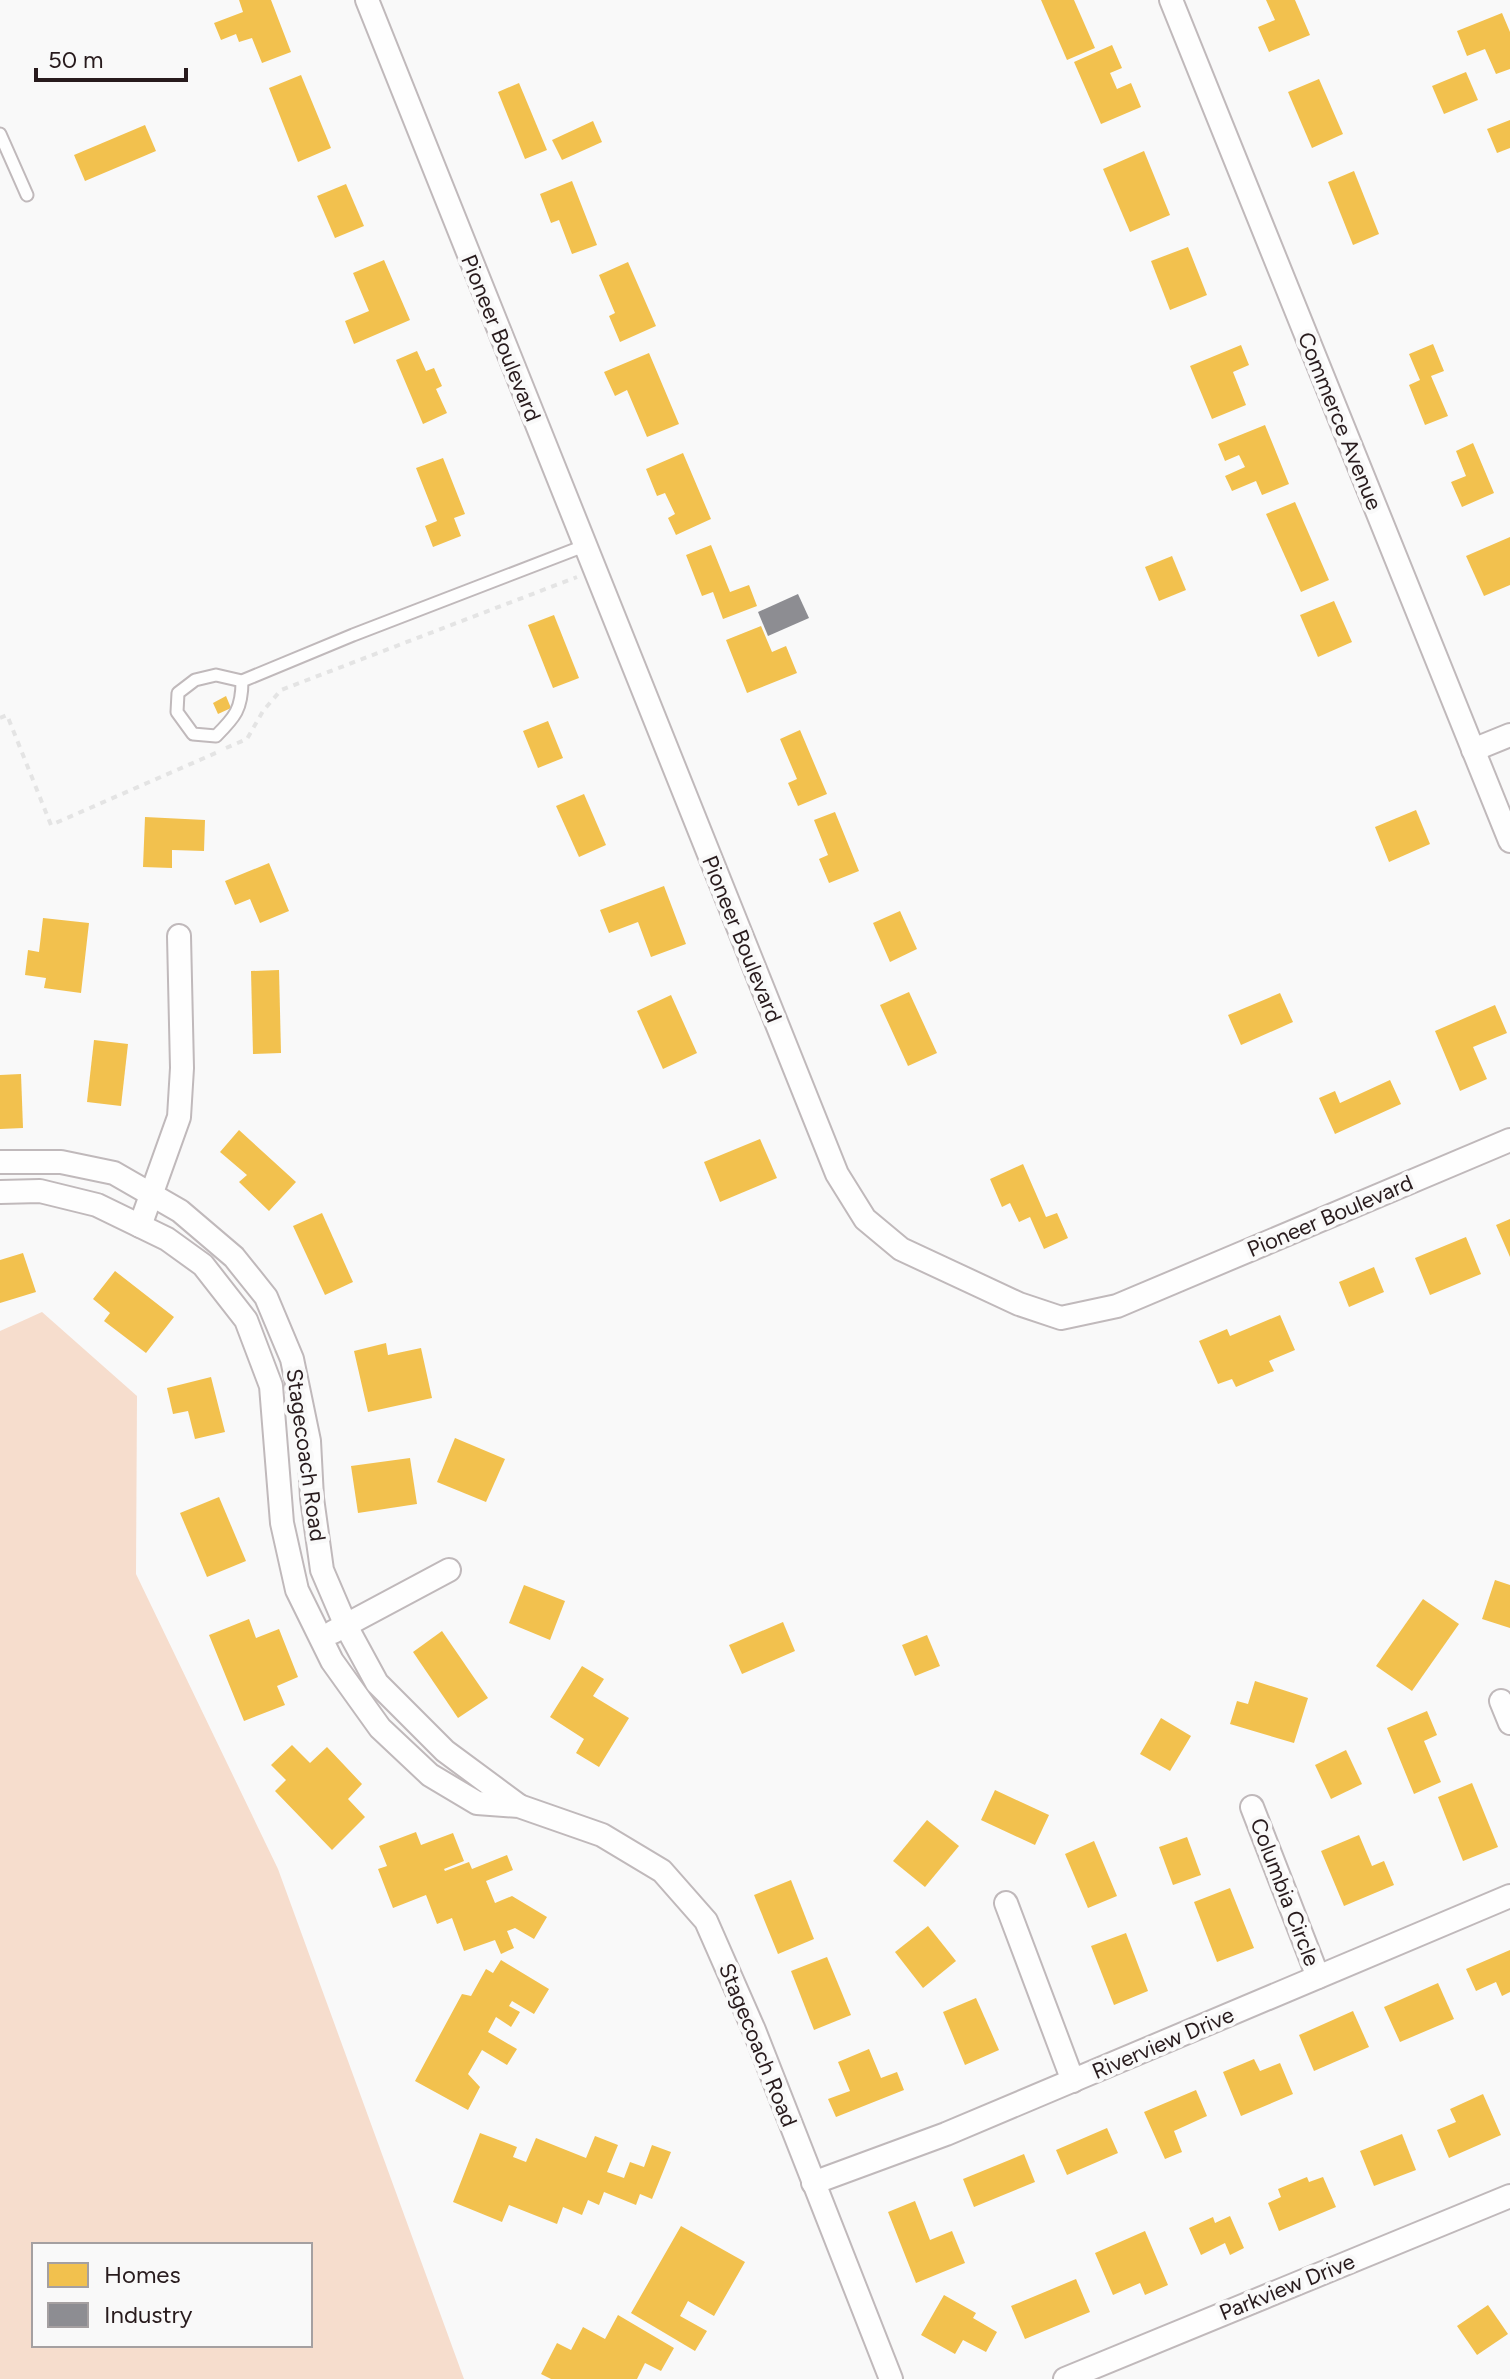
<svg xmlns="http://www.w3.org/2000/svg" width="1510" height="2379" viewBox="0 0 1510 2379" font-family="Figtree,sans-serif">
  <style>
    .green { fill: #f6ddcd; fill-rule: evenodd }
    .homes { fill: #f2c14e }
    .industry { fill: #8d8d92 }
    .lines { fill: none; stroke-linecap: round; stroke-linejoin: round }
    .service-casing { stroke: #c0b9bb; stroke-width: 15 }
    .minor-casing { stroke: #c0b9bb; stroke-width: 26 }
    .path { stroke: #e4e4e4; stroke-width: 4; stroke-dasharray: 6 6; stroke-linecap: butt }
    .service { stroke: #fefefe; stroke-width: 11 }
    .minor { stroke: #fefefe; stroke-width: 22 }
    .labels { text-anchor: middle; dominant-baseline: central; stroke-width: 8; stroke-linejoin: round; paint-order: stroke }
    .street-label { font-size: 22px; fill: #281b1d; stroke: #f9f9f9 }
  </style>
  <rect width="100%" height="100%" fill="#f9f9f9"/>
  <path class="green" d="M42,1312L137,1396L136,1574L278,1869L464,2379H0V1331ZM34,2245H310V2345H34Z"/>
  <g class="homes">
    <path d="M239,0H271L291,52L262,63L252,38L239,42L236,34L221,40L214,23L243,12Z"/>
    <path d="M1041,0H1074L1095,48L1067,60Z"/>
    <path d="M1266,0H1295L1310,35L1269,52L1258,27L1275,20Z"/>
    <path d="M1502,13L1510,32V69L1496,74L1485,49L1467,56L1457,31Z"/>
    <path d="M1112,45L1122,68L1110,73L1117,89L1131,83L1141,107L1101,124L1074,62Z"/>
    <path d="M1466,72L1478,100L1444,114L1432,86Z"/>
    <path d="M301,75L331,148L298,162L269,88Z"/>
    <path d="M1319,79L1343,134L1312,148L1288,92Z"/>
    <path d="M519,83L547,150L525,159L498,92Z"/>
    <path d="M1510,120V148L1497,153L1487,129Z"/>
    <path d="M593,121L602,142L562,160L552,140Z"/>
    <path d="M145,125L156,151L85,181L74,155Z"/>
    <path d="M1144,151L1170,215L1130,232L1103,169Z"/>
    <path d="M1354,171L1379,234L1353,245L1328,182Z"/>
    <path d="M572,181L597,245L572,254L559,220L551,223L540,194Z"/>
    <path d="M346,184L364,226L335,238L317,196Z"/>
    <path d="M1188,247L1207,295L1170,310L1151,261Z"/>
    <path d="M384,260L410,320L354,344L345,321L369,311L353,273Z"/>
    <path d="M628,262L656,326L620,342L609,316L615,313L599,275Z"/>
    <path d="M1433,344L1444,371L1431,376L1448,416L1425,425L1409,385L1420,380L1409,354Z"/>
    <path d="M1241,345L1249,365L1233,372L1246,405L1212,419L1190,366Z"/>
    <path d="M417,351L426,371L434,368L442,386L436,389L447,413L423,424L396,360Z"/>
    <path d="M649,353L679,424L647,437L627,390L615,396L604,372Z"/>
    <path d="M1265,425L1289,484L1262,495L1256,481L1232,491L1225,476L1245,467L1239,455L1225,461L1218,444Z"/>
    <path d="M1473,443L1494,493L1462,507L1451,482L1466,476L1456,451Z"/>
    <path d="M683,453L711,519L676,535L668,518L675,514L665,493L657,496L646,469Z"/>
    <path d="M443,458L465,514L454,518L461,536L433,547L425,526L437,521L416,468Z"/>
    <path d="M1295,502L1329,580L1301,592L1266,514Z"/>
    <path d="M1510,537V585L1484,596L1466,556Z"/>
    <path d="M711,545L730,592L749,585L757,606L723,619L713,592L702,596L686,555Z"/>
    <path d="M1172,556L1186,590L1159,601L1145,567Z"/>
    <path d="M1334,601L1352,642L1318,657L1300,615Z"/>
    <path d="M554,615L579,678L553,688L528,625Z"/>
    <path d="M761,626L772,652L786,646L797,673L747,693L726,640Z"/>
    <path d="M226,696L231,708L218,714L213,703Z"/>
    <path d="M548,721L563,758L538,768L523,731Z"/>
    <path d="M800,730L827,794L798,806L788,783L797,779L780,739Z"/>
    <path d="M584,794L606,845L579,857L556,806Z"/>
    <path d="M1416,810L1430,844L1389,862L1375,827Z"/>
    <path d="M835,812L859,871L829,883L819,859L828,855L814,820Z"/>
    <path d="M145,817L205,820L204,851L172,850V868L143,867Z"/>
    <path d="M269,863L289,911L260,923L250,899L235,905L225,881Z"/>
    <path d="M664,886L686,944L651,957L638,922L609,933L600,910Z"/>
    <path d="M900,911L917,949L890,962L873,923Z"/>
    <path d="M43,918L89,923L81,993L44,988L46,978L25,975L28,950L39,952Z"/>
    <path d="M279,970L281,1053L253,1054L251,971Z"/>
    <path d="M909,992L937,1053L908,1066L880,1005Z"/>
    <path d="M1280,993L1293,1022L1241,1045L1228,1015Z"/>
    <path d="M671,995L697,1053L663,1069L637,1011Z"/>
    <path d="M1495,1005L1507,1033L1473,1047L1487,1079L1460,1091L1435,1031Z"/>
    <path d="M94,1040L128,1044L121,1106L87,1102Z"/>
    <path d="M21,1074L23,1128L0,1129V1075Z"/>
    <path d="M1390,1080L1401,1104L1335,1134L1319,1098L1335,1091L1340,1103Z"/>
    <path d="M239,1130L296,1182L269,1211L239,1182L247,1175L220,1152Z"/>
    <path d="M760,1139L777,1178L720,1202L704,1162Z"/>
    <path d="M1023,1164L1046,1217L1057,1213L1068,1238L1044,1249L1030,1217L1019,1222L1010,1203L1002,1207L990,1179Z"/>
    <path d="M322,1213L353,1282L325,1295L293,1226Z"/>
    <path d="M1510,1219V1257L1496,1225Z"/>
    <path d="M1466,1237L1481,1274L1430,1295L1415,1258Z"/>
    <path d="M23,1253L36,1292L0,1303V1260Z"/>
    <path d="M1374,1267L1384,1292L1349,1307L1339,1282Z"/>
    <path d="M115,1271L174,1317L146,1353L104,1321L110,1313L93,1299Z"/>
    <path d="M1280,1315L1295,1350L1269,1361L1274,1371L1236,1387L1232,1379L1218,1384L1199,1341L1227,1329L1230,1336Z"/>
    <path d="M386,1343L388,1355L421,1348L432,1398L368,1412L354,1351Z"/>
    <path d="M211,1377L225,1432L195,1439L188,1411L173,1414L167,1388Z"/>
    <path d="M455,1438L505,1459L486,1502L437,1482Z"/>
    <path d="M410,1458L417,1504L358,1513L351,1466Z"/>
    <path d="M219,1497L246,1561L207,1577L180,1513Z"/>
    <path d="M1495,1580L1510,1585V1628L1482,1619Z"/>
    <path d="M524,1585L565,1601L550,1640L509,1623Z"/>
    <path d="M1423,1599L1459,1624L1412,1691L1376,1666Z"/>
    <path d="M249,1619L256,1638L279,1629L298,1677L277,1686L285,1705L244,1721L209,1635Z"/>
    <path d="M783,1622L795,1651L742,1674L729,1645Z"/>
    <path d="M442,1631L488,1698L458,1718L413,1652Z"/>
    <path d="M927,1635L940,1666L915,1676L902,1645Z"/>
    <path d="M582,1666L604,1679L593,1696L629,1718L599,1767L576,1753L584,1739L550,1717Z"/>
    <path d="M1255,1681L1308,1698L1294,1743L1230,1724L1237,1701L1248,1704Z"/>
    <path d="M1427,1711L1437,1735L1424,1741L1441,1782L1414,1794L1387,1728Z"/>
    <path d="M1161,1718L1191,1736L1170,1771L1140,1754Z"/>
    <path d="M292,1745L310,1763L327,1747L362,1784L348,1799L365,1817L332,1850L275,1791L286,1780L271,1765Z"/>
    <path d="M1346,1750L1362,1784L1331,1799L1315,1765Z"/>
    <path d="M1472,1783L1498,1847L1463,1861L1438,1797Z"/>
    <path d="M995,1790L1049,1815L1035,1845L981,1820Z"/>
    <path d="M927,1820L959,1846L925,1887L893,1861Z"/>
    <path d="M416,1832L421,1845L453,1833L464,1861L444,1869L445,1871L469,1862L472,1869L507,1855L513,1870L486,1881L495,1903L512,1896L547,1917L534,1939L515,1928L507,1931L514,1948L501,1954L495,1940L464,1951L452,1918L437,1924L426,1895L393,1908L378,1869L387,1866L379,1846Z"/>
    <path d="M1359,1835L1372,1866L1384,1861L1394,1885L1344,1906L1321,1851Z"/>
    <path d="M1187,1837L1201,1875L1173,1885L1159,1847Z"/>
    <path d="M1094,1841L1117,1896L1088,1908L1065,1854Z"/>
    <path d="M791,1880L814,1939L778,1954L754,1895Z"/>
    <path d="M1230,1888L1254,1948L1217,1962L1194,1902Z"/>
    <path d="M928,1926L956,1961L923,1988L895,1952Z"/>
    <path d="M1126,1933L1148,1991L1114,2005L1091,1946Z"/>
    <path d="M1510,1950V1992L1502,1996L1496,1982L1476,1991L1466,1969Z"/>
    <path d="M827,1957L851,2015L814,2030L791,1971Z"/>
    <path d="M501,1960L549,1989L534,2014L512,2001L509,2006L520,2012L511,2027L496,2017L488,2032L517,2049L507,2065L482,2050L468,2074L480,2087L468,2110L415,2081L462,1994L471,1996L486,1969L493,1973Z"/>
    <path d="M1438,1983L1454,2019L1400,2042L1384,2007Z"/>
    <path d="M976,1998L999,2050L965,2065L943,2012Z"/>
    <path d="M1353,2011L1369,2047L1314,2071L1299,2035Z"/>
    <path d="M869,2049L881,2078L897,2072L904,2090L836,2117L828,2099L850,2091L838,2062Z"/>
    <path d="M1254,2059L1260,2071L1280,2063L1293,2094L1241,2116L1223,2072Z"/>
    <path d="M1196,2090L1207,2116L1174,2131L1182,2152L1165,2159L1144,2112Z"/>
    <path d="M1483,2094L1501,2135L1449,2158L1437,2130L1456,2122L1450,2109Z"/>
    <path d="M1107,2128L1118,2153L1067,2175L1056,2150Z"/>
    <path d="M480,2133L517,2147L513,2157L526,2162L536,2138L586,2158L595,2136L618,2145L607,2172L624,2178L630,2162L644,2167L652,2145L671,2152L652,2199L640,2194L636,2205L604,2192L599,2205L588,2200L582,2215L563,2207L557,2224L509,2205L502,2222L453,2202Z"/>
    <path d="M1402,2134L1416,2170L1374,2186L1360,2151Z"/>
    <path d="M1024,2154L1035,2182L974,2207L963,2179Z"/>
    <path d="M1307,2177L1309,2182L1323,2177L1336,2207L1279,2231L1268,2203L1281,2197L1278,2189Z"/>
    <path d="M915,2201L930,2240L952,2231L965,2263L916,2283L888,2212Z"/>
    <path d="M1230,2216L1244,2248L1230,2255L1225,2243L1201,2255L1189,2228L1213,2217L1215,2223Z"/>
    <path d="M681,2226L745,2262L714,2316L688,2301L680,2316L707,2331L695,2351L631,2313Z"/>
    <path d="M1145,2231L1168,2285L1145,2295L1140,2283L1113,2295L1095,2253Z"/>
    <path d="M1076,2279L1090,2312L1025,2339L1011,2306Z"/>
    <path d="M944,2295L976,2313L973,2318L997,2332L986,2352L963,2340L955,2354L921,2335Z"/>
    <path d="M1488,2305L1508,2334L1477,2355L1457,2326Z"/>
    <path d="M618,2315L674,2348L661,2371L645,2363L637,2379H551L541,2374L557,2343L571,2350L583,2327L605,2339Z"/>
  </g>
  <path class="industry" d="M798,594L809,618L768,636L758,612Z"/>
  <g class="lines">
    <g class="service-casing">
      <g id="service">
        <path d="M0,134L27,195"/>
        <path d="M242,681C242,709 235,717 216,736L193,734L177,712L178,693L195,680L216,675L242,681L353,635L584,546"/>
      </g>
    </g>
    <g class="minor-casing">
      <g id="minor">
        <path d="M367,0L837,1174L865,1219L901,1249L1019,1304L1061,1318L1117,1306L1510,1140"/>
        <path d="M1171,0L1510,841"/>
        <path d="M1473,750L1510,735"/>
        <path d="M0,1162H61L114,1173L180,1211L234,1257L266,1297L292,1359L309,1441L312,1498L322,1570L346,1626L377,1683L445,1751L518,1805"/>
        <path d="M0,1192L40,1191L97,1205L167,1239L203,1265L246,1320L271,1386L282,1523L297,1590L332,1661L380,1728L430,1775L477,1803L519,1806L602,1835L662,1871L706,1921L754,2030L891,2379"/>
        <path d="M140,1226L179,1117L182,1068L179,936"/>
        <path d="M333,1632L449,1570"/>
        <path d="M1501,1701L1510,1723"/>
        <path d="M1252,1807L1318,1977"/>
        <path d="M1006,1903L1073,2081"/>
        <path d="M813,2183L946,2134L1510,1896"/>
        <path d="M1065,2379L1510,2196"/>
      </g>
    </g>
    <g class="path">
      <path d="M0,718L7,715L51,825L218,752"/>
      <path d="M226,748L247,739L263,711L281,690L577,577"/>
    </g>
    <use href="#service" class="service"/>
    <use href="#minor" class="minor"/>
  </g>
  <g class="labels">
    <g class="street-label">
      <text transform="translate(501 338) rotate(68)">Pioneer Boulevard</text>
      <text transform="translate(1340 421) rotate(68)">Commerce Avenue</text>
      <text transform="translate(742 939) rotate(68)">Pioneer Boulevard</text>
      <text transform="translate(1330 1216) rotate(-23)">Pioneer Boulevard</text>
      <text transform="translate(306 1455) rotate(82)">Stagecoach Road</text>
      <text transform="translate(1285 1892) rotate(69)">Columbia Circle</text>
      <text transform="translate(1163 2043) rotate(-23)">Riverview Drive</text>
      <text transform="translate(758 2045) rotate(68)">Stagecoach Road</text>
      <text transform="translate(1287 2287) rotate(-22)">Parkview Drive</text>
    </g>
  </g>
  <rect x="32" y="2243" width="280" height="104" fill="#f9f9f9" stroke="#a5a0a1" stroke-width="2"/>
  <rect x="48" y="2263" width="40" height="24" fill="#f2c14e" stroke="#a5a0a1" stroke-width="2"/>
  <text x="104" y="2283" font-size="24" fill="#281b1d">Homes</text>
  <rect x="48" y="2303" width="40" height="24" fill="#8d8d92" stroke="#a5a0a1" stroke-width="2"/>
  <text x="104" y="2323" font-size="24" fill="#281b1d">Industry</text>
  <path d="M36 68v12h150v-12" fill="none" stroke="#281b1d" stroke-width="4"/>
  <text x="48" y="68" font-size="24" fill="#281b1d" stroke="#f9f9f9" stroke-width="6" paint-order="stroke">50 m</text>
</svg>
